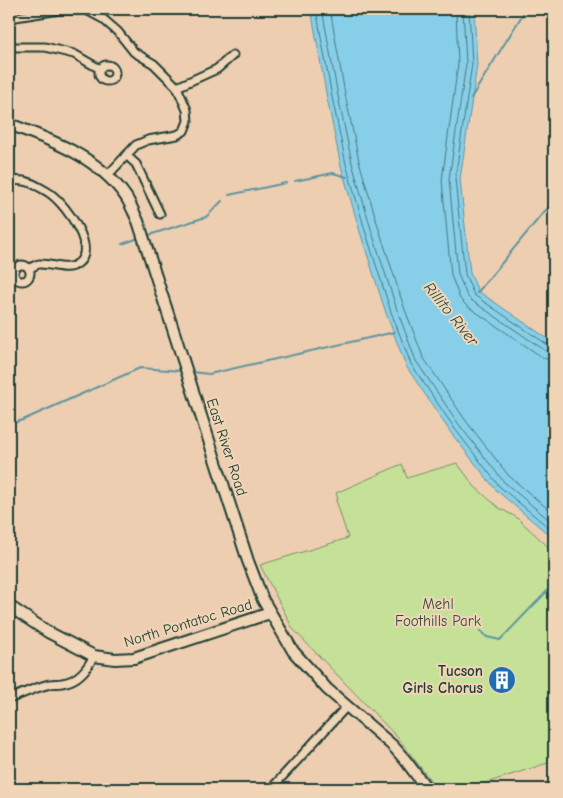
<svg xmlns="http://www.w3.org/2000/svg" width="563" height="798" viewBox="0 0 563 798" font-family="'Comic Neue',sans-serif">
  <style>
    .green { fill: #c5e198; stroke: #728f66 }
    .water { fill: #87cfe8; stroke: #5d95a0 }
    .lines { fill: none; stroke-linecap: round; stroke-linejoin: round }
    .shore { stroke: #49777c; stroke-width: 1 }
    .stream { stroke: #5d95a0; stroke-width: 2 }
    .street-casing { stroke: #1f3d34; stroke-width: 11 }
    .secondary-casing { stroke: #1f3d34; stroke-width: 14 }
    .street { stroke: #f0d5b7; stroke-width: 7 }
    .secondary { stroke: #f0d5b7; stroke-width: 10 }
    .labels { text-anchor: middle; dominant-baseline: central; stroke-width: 4; stroke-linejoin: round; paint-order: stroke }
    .street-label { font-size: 15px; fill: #1f3d34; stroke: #f0d5b7 }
    .park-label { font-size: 15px; fill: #304d3e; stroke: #f0d5b7 }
    .poi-label { font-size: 15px; font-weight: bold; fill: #1f3d34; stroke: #f0d5b7; text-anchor: end }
    .water-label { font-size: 16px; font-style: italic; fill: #294c46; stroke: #f0d5b7 }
  </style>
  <rect width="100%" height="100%" fill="#eeceb1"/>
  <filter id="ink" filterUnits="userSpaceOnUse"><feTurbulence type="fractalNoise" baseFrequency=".02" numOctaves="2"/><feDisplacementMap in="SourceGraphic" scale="10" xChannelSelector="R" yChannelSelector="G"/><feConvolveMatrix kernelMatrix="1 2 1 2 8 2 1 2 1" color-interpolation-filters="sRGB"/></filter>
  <g filter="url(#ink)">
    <path class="green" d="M457,463L475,487L499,508L516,517L554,552V761L467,789H437L399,739L293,629L260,565L348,538L336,500L338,499L336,493L402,464L407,478Z"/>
    <path class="water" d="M311,9H474L477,65L460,179L470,273L478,291L554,343V539L496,490L451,433L406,366L386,313L360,232L341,166L327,98Z"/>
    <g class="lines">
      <g class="shore">
        <path d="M316,9L332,97L346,164L365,230L391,312L411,364L455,429L499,486L554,532"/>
        <path d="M322,9L338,96L352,163L371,229L397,310L416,361L460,426L504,482L554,524"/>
        <path d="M330,9L345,94L359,161L378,226L404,307L423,357L466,421L509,476L554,514"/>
        <path d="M456,9L458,64L442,180L451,275L460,299L467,306L542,357L548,360L554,361"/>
        <path d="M463,9L466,64L449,179L458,274L467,296L471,300L546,351L554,353"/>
        <path d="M469,9L472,64L455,179L465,274L474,295L545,343L550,346L554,347"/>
      </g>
      <g class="stream">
        <path d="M471,98L526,9"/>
        <path d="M295,181L333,173L347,177"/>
        <path d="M229,195L286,183"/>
        <path d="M149,235L206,217L222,201"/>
        <path d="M122,244L139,238"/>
        <path d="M477,293L544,212L554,202"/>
        <path d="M192,372L209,374L395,332"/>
        <path d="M9,424L23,420L140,368L182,371"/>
        <path d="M480,631L487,637L500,640L554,584"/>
      </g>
      <g class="street-casing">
        <g id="street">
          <path d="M9,18L60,10H86L103,19L118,32L134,52L154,64L177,87L187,110L188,121L184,131L177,135L148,140L136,145L107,176"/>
          <path d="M9,47H45L74,54L100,69"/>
          <circle cx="107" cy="73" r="8"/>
          <path d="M177,87L217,69L233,55"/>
          <path d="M126,155L136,164L160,214"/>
          <path d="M9,180C15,181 22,180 28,182C34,184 47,191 52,195C66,206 99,249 77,264C66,272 51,263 39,264C35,265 32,267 29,269"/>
          <circle cx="22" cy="273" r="8"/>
          <path d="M9,699C22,694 36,687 50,684C54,683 58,684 62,683C78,681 87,669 94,656"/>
          <path d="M271,789L347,706"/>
        </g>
      </g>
      <g class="secondary-casing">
        <g id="secondary">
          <path d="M9,124C51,140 99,157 126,197C131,205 134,213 138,221L248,561L263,600L293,651L327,689L393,746L406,761L427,789"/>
          <path d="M9,606L48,632L94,656L115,659L134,658L270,613"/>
        </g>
      </g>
      <use href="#street" class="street"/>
      <use href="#secondary" class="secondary"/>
    </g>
  </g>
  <defs>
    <g id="building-disc" transform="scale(1.4375)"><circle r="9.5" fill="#1f6fb2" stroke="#f0d5b7"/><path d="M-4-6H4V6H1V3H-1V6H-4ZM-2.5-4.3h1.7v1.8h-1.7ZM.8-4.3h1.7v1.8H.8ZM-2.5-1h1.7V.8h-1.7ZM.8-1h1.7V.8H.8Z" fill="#fff"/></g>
  </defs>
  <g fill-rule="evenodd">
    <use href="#building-disc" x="502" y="680"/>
  </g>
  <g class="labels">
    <g class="street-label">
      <text transform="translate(227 447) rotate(72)">East River Road</text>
      <text transform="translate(188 623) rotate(-17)">North Pontatoc Road</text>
    </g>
    <g class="park-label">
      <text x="438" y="604">Mehl<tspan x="438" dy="17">Foothills Park</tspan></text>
    </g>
    <g class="poi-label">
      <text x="483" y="671">Tucson<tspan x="483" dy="17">Girls Chorus</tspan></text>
    </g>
    <g class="water-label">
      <text transform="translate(451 314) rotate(51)">Rillito River</text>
    </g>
  </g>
  <rect width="563" height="798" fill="none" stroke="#f0d5b7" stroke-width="30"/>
  <rect x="15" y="15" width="533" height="768" fill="none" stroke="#1f3d34" stroke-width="2" filter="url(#ink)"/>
</svg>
